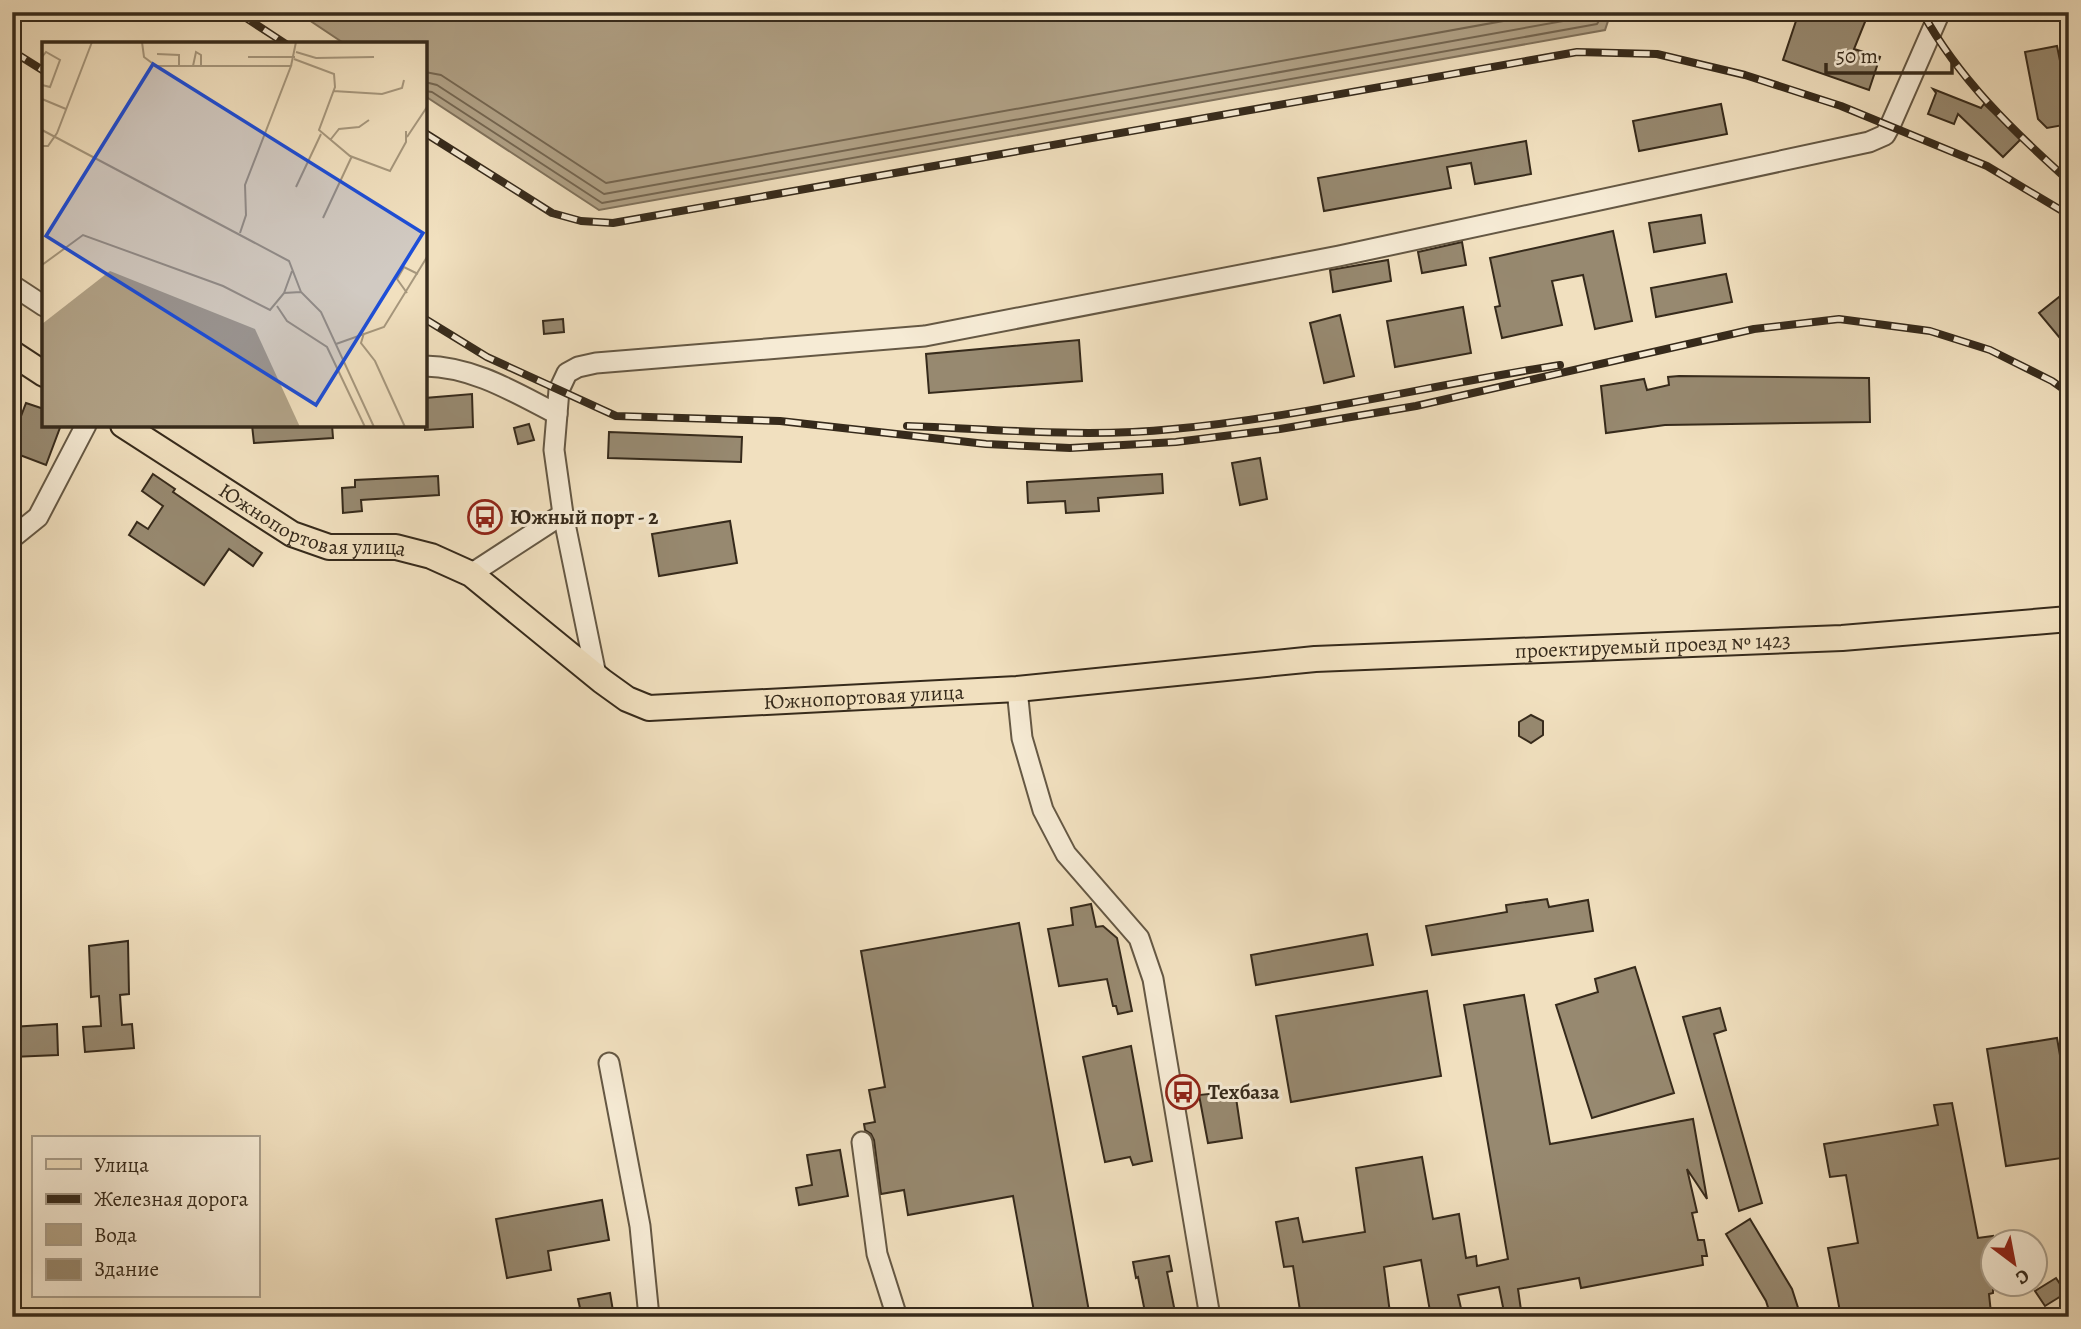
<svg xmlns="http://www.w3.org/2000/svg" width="2081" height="1329" viewBox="0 0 2081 1329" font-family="Alegreya,serif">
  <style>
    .water { fill: #b1a287; stroke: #80725c; stroke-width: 2 }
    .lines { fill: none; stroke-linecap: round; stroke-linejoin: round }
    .shore { stroke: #746651; stroke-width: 2 }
    .building { fill: #978970; stroke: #362a1b; stroke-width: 2 }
    .minor-casing { stroke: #655844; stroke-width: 23 }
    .major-casing { stroke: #362a1b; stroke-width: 28 }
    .minor { stroke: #f6ebd5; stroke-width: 19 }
    .major { stroke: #f1e0bf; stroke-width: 24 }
    .rail-casing { stroke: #362a1b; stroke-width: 8 }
    .rail { stroke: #f6ebd5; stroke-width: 5; stroke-dasharray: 16; stroke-linecap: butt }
    .labels { text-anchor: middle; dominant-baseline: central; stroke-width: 6; stroke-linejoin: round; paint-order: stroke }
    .street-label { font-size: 21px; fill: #362a1b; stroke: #f6ebd5 }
    .poi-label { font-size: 21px; font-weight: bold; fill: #362a1b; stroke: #f6ebd5; text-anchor: start }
    .inset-road { fill: none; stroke: #a6977d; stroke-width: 2 }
    .view { fill: #1d4ed8; fill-opacity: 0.15; stroke: #1d4ed8; stroke-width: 3.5 }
    .inset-edge { fill: none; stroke: #362a1b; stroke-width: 3.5 }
  </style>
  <rect width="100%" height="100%" fill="#f1e0bf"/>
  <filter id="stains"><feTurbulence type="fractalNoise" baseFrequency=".00286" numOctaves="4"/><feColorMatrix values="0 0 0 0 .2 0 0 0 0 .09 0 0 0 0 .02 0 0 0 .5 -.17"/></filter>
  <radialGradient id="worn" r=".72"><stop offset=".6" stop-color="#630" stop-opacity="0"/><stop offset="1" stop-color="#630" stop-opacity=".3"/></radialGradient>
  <path class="water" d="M297,12H1611L1605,30L599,210L425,96V44H345Z"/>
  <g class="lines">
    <g class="shore">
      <path d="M425,72L441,75L606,183L1553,12"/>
      <path d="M425,82L437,85L604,194L1591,16L1594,12"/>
      <path d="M425,91L432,92L602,203L1597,24L1604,12"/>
    </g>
  </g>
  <g class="building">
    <path d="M1799,12H1869L1854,49L1880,57L1869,90L1783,60Z"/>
    <path d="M2057,46L2069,105V124L2047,128L2038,119L2025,52Z"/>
    <path d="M1933,89L1981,108L1984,104L2021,139L2003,157L1958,114L1954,124L1928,114L1936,93Z"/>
    <path d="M1721,104L1727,134L1639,151L1633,121Z"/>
    <path d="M1526,141L1531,174L1475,184L1471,163L1447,167L1451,188L1324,211L1318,178Z"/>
    <path d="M1701,215L1705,243L1654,252L1649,223Z"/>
    <path d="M1613,231L1632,321L1595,329L1583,275L1552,281L1562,325L1502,338L1495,307L1500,306L1490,258Z"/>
    <path d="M1462,242L1466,265L1422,273L1418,252Z"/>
    <path d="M1388,260L1391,281L1333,292L1330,270Z"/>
    <path d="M1726,274L1732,302L1656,317L1651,288Z"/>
    <path d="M2069,289V349L2039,313Z"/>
    <path d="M1463,307L1471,353L1395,367L1387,321Z"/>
    <path d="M1340,315L1354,376L1324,383L1310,323Z"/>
    <path d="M563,319L564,332L544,334L543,321Z"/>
    <path d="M1079,340L1082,381L929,393L926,354Z"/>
    <path d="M1679,376L1869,378L1870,422L1665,425L1606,433L1601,386L1644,379L1647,390L1669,385L1668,377Z"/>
    <path d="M472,394L473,427L425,430V398Z"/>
    <path d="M26,403L44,409V425H61L46,465L12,452V440Z"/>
    <path d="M529,424L534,440L518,444L514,428Z"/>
    <path d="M252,425H332L333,438L254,443Z"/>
    <path d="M609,432L742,437L741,462L608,458Z"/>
    <path d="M1260,458L1267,499L1240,505L1232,463Z"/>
    <path d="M153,474L175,489L173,492L262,553L253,566L229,549L204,585L129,535L137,522L148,529L163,506L142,491Z"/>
    <path d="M1162,474L1163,493L1098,498L1099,511L1066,513L1065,501L1028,503L1027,482Z"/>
    <path d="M438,476L439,495L361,500L362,511L343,513L342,488L355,487V480Z"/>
    <path d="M730,521L737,563L659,576L652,534Z"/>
    <path d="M1531,715L1543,721V735L1531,743L1519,736V722Z"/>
    <path d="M1547,899L1549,907L1588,900L1593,931L1432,955L1426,926L1507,912L1506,905Z"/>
    <path d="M1091,904L1096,927L1103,926L1117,938L1132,1011L1118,1014L1116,1006H1113L1107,979L1059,986L1048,929L1073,925L1071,908Z"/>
    <path d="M1019,923L1090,1317H1035L1013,1196L908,1215L904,1190L881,1194L874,1140L871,1134L865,1130L864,1124L875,1122L869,1090L885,1087L861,951Z"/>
    <path d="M1367,934L1373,965L1256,985L1251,955Z"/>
    <path d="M128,941L129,994L120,995L122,1025L132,1024L134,1048L85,1052L83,1027L101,1026L99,996L91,997L89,946Z"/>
    <path d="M1635,967L1674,1093L1592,1118L1556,1005L1598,992L1595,979Z"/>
    <path d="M1427,991L1441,1076L1291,1102L1276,1016Z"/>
    <path d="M1524,995L1550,1144L1693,1119L1707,1199L1687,1169L1697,1212L1692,1213L1698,1240H1704L1707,1256H1702L1703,1265L1581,1288L1579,1278L1518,1289L1522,1317H1505L1499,1287L1458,1295L1463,1317H1431L1421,1260L1384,1267L1390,1313L1369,1317H1301L1293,1266L1284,1267L1276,1222L1298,1218L1303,1242L1365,1232L1356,1168L1422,1157L1433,1219L1459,1214L1466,1258L1476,1256L1477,1266L1508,1259L1464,1005Z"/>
    <path d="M1720,1008L1726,1030L1714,1034L1762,1203L1739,1211L1683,1017Z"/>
    <path d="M57,1024L58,1055L12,1057V1027Z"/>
    <path d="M2057,1038L2065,1084L2069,1083V1157L2006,1166L1987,1049Z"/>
    <path d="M1131,1046L1152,1161L1133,1165L1130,1157L1105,1162L1083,1057Z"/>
    <path d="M1235,1091L1242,1138L1208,1143L1199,1095Z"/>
    <path d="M1952,1103L1978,1238L1993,1236V1293L1989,1294L1991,1313L1968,1317H1841L1828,1248L1858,1243L1846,1175L1830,1177L1824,1144L1938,1125L1934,1105Z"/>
    <path d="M840,1150L848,1196L799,1205L796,1188L812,1185L807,1155Z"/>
    <path d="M602,1200L609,1240L548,1251L551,1270L507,1278L496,1219Z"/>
    <path d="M1750,1219L1792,1289L1801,1317H1771L1766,1301L1726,1234Z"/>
    <path d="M1169,1256L1172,1271L1167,1272L1176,1317H1146L1138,1277L1136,1278L1133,1262Z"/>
    <path d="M2056,1278L2066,1293L2045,1306L2035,1291Z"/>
    <path d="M610,1293L614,1317H582L578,1299Z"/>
  </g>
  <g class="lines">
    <g class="minor-casing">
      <g id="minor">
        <path d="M12,285L44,306"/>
        <path d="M425,366C474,367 514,392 557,414"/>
        <path d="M563,514L596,675"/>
        <path d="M12,538L38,517L86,425"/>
        <path d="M471,574L563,514L554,450L559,390L567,373L578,367L596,363L925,336L1339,256L1869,142L1885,135L1890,126L1940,12"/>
        <path d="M1017,689L1022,738L1043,810L1066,854L1139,938L1153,979L1210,1317"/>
        <path d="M609,1063L640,1226L649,1317"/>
        <path d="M862,1142L877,1254L897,1317"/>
      </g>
    </g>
    <g class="major-casing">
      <g id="major">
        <path d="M12,353L44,374"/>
        <path id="s1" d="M123,425L292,534L329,547H396L431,556L471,574L602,681L627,699L649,708L1017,689L1315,659L1842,638L2069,619"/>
      </g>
    </g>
    <use href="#minor" class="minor"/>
    <use href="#major" class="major"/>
    <g class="rail-casing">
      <g id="rail">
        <path d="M237,12L286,44"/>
        <path d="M1922,12C1959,79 2012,130 2069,181"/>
        <path d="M12,51L44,71"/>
        <path d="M425,133L552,213L581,221L613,223L1577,52L1657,54L1745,75L1841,106L1987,166L2069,215"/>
        <path d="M425,319L487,357L616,416L780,421L986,444L1070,448L1176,442L1280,429L1416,406L1754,329L1839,319L1930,331L1990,350L2052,381L2069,393"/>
        <path d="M907,426C995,429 1085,438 1173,429C1303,417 1431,385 1560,365"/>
      </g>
    </g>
    <use href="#rail" class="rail"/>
  </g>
  <defs>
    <g id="bus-ring" transform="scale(1.75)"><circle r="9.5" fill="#f6ebd5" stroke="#8f2418" stroke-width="1.5"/><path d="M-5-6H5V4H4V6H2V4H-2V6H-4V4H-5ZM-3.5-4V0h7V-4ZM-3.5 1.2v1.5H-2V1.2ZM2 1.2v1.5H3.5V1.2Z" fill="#8f2418"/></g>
  </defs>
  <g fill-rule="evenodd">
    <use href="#bus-ring" x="485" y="517"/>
    <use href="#bus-ring" x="1183" y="1092"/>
  </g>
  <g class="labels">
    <g class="street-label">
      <text stroke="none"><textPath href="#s1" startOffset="217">Южнопортовая улица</textPath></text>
      <text stroke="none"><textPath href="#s1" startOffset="1617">проектируемый проезд № 1423</textPath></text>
      <text stroke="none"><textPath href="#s1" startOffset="826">Южнопортовая улица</textPath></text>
    </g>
    <g class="poi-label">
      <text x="510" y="517">Южный порт - 2</text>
      <text x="1208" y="1092">Техбаза</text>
    </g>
  </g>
  <g transform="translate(42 42)">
    <rect width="385" height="385" fill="#f1e0bf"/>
    <path d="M68,229L213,287L258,385H0V282Z" fill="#b1a287"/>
    <path class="inset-road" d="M100,0L102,15L114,24H249L203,143L204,173L198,191M254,10L274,16L332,15M115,12L137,13V24M0,15L4,10L18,18L8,45L0,43M206,15H253M252,17L292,32L293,45L277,88L308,114L348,129L364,100V89M151,24L154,10L159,13V23M249,24L254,0M291,49L340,52L360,46L362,38M0,57L24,67M0,88L247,219L259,250L279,270L332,385M365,95L385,65M289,97L297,87L317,85L327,78M0,104H6L15,91L50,0M254,145L279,92M281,176L310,114M0,223L41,193L181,244L228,268L242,251L259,250M242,251L250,229M365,251L355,237L362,225L376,232M235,264L245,279L285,305L323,385M322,291L319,301L333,319L363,385M294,302L342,285L385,215"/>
    <path class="view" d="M111,22L381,191L274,363L4,194Z"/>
    <rect width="385" height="385" class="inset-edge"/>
  </g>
  <rect width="2081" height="1329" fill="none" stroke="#f1e0bf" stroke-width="42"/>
  <rect x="14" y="14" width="2053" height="1301" fill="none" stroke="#362a1b" stroke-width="3.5"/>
  <rect x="21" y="21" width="2039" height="1287" fill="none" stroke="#362a1b" stroke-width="2"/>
  <rect x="32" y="1136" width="228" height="161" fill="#f6ebd5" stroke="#a99e8b" stroke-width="2"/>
  <rect x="46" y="1159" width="35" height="10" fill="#f1e0bf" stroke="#a99e8b" stroke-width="2"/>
  <text x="94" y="1172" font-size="21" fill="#362a1b">Улица</text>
  <rect x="46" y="1194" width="35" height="10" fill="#362a1b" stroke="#a99e8b" stroke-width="2"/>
  <text x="94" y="1206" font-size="21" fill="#362a1b">Железная дорога</text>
  <rect x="46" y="1224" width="35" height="21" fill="#b1a287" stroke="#a99e8b" stroke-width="2"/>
  <text x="94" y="1242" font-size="21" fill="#362a1b">Вода</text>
  <rect x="46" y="1259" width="35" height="21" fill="#978970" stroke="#a99e8b" stroke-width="2"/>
  <text x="94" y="1276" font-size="21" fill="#362a1b">Здание</text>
  <g transform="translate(2014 1263) rotate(148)"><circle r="33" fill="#f6ebd5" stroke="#a99e8b" stroke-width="2"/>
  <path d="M0-5L12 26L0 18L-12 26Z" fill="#8f2418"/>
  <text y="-10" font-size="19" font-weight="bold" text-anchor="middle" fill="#362a1b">С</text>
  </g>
  <path d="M1826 63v10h126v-10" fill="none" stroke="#362a1b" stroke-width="3.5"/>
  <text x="1836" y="63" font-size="21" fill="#362a1b" stroke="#f6ebd5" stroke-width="5" paint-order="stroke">50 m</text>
  <rect width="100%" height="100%" filter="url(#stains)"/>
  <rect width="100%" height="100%" fill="url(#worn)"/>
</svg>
